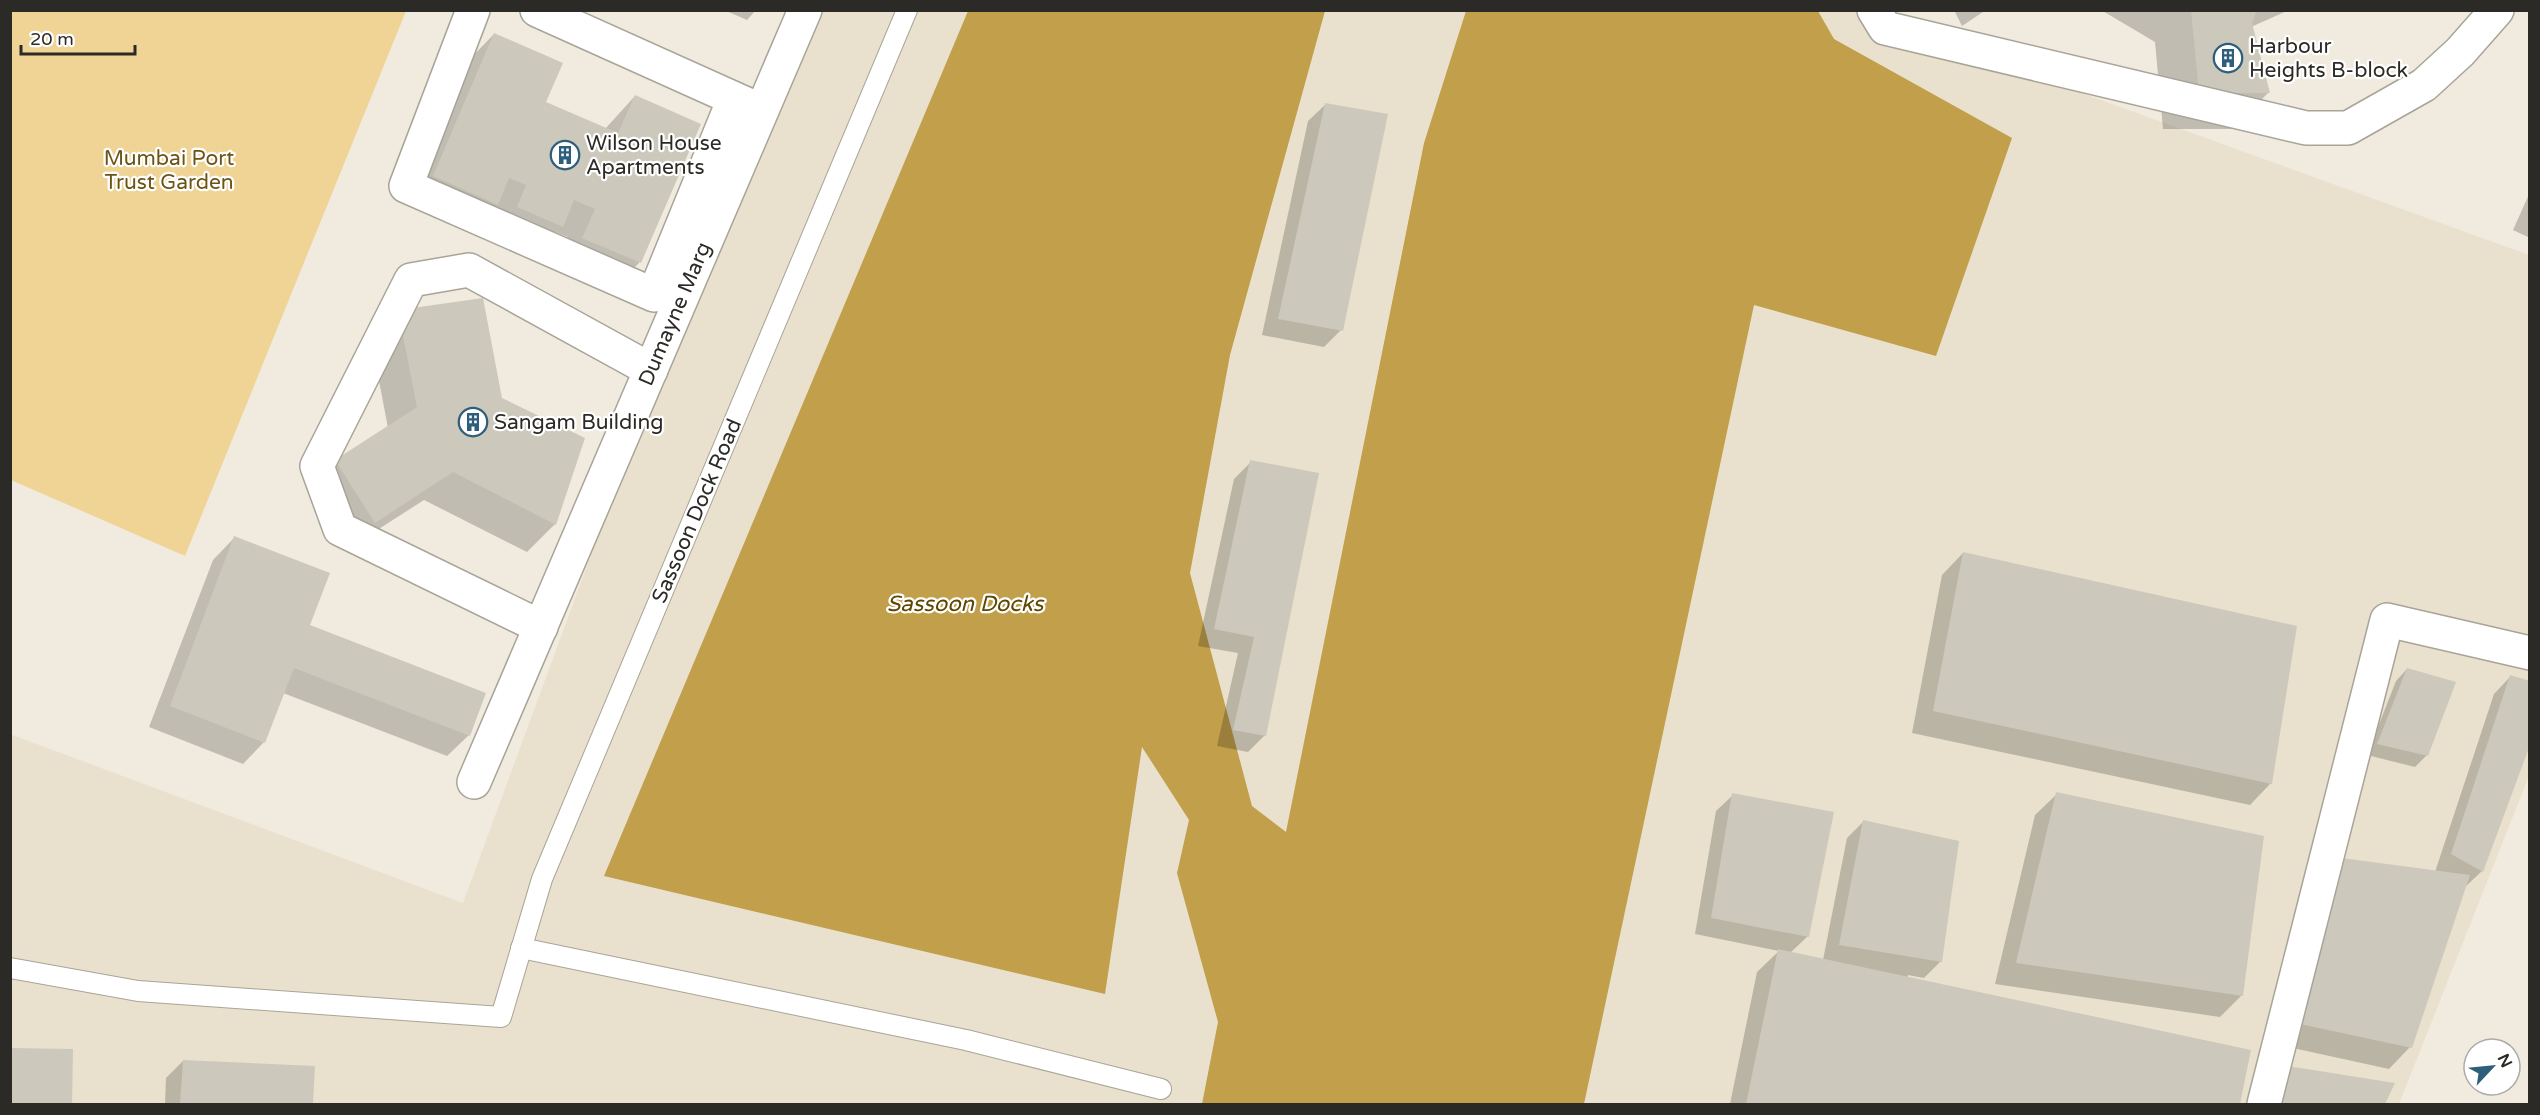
<svg xmlns="http://www.w3.org/2000/svg" width="2540" height="1115" viewBox="0 0 2540 1115" font-family="'Varela Round',sans-serif">
  <style>
    .built { fill: #e9e1cd }
    .green { fill: #efd496 }
    .water { fill: #c19f4b }
    .shadow { fill: #0003 }
    .building { fill: #cdc8bc }
    .lines { fill: none; stroke-linecap: round; stroke-linejoin: round }
    .lane-casing { stroke: #a9a498; stroke-width: 22 }
    .street-casing { stroke: #a9a498; stroke-width: 36 }
    .lane { stroke: #fff; stroke-width: 20 }
    .street { stroke: #fff; stroke-width: 33 }
    .labels { text-anchor: middle; dominant-baseline: central; stroke-width: 4.5; stroke-linejoin: round; paint-order: stroke }
    .poi-label { font-size: 21px; fill: #2c2a26; stroke: #fff; text-anchor: start }
    .park-label { font-size: 21px; fill: #6c5415; stroke: #fff }
    .street-label { font-size: 21px; fill: #2c2a26; stroke: #fff }
    .water-label { font-size: 22px; font-style: italic; fill: #5e4700; stroke: #fff }
  </style>
  <rect width="100%" height="100%" fill="#f1ebdf"/>
  <path class="built" d="M791,11H1855L2529,255V776L2399,1104H11L10,734L463,903Z"/>
  <path class="green" d="M11,10L406,11L185,556L11,480Z"/>
  <path class="water" d="M968,11H1325L1230,355L1190,573L1252,806L1286,832L1424,143L1466,11H1818L1834,39L2012,138L1936,356L1754,305L1584,1104H1202L1218,1022L1177,873L1189,820L1142,747L1105,994L604,876Z"/>
  <g class="shadow">
    <path d="M724,10H756L747,20Z"/>
    <path d="M1954,10H1986L1962,26Z"/>
    <path d="M2101,10H2289L2251,27L2268,93L2232,129H2163L2155,42Z"/>
    <path d="M494,34L544,103L605,129L635,96L699,125L639,263L611,291L555,267L568,237L555,232L533,254L490,210L468,232L405,204L466,63Z"/>
    <path d="M1325,105L1341,330L1324,347L1262,335L1308,121Z"/>
    <path d="M2530,192V238L2513,230Z"/>
    <path d="M399,311L501,399L555,524L527,552L424,500L346,550L308,489L336,461L388,428L371,339Z"/>
    <path d="M1251,462L1265,735L1248,752L1217,746L1238,653L1198,646L1234,479Z"/>
    <path d="M234,538L308,626L469,735L447,756L283,693L264,742L243,764L149,727L213,560Z"/>
    <path d="M1963,553L2271,783L2250,805L1912,733L1942,575Z"/>
    <path d="M2407,669L2427,755L2415,767L2367,755L2396,681Z"/>
    <path d="M2510,677L2482,871L2464,888L2410,1047L2389,1069L2279,1045L2435,872L2494,694Z"/>
    <path d="M2057,794L2242,995L2220,1017L1995,984L2035,815Z"/>
    <path d="M1733,795L1808,936L1790,953L1823,960L1847,838L1863,822L1941,961L1924,978L1908,975L1907,978L2250,1051L2239,1104H1730L1757,972L1779,951L1695,934L1716,811Z"/>
    <path d="M10,1049L72,1051L70,1104H10Z"/>
    <path d="M183,1061L313,1068L312,1104H165L166,1078Z"/>
    <path d="M2392,1084L2384,1104H2262Z"/>
  </g>
  <g class="building">
    <path d="M2191,10H2257L2252,23L2270,93H2199Z"/>
    <path d="M494,33L563,63L546,102L618,133L635,95L701,124L641,263L582,238L595,209L574,200L563,227L517,207L526,185L509,178L498,205L433,176Z"/>
    <path d="M1325,103L1388,114L1343,331L1278,319Z"/>
    <path d="M483,298L502,398L585,438L556,525L453,472L375,523L335,460L417,407L398,310Z"/>
    <path d="M1250,460L1319,473L1266,736L1233,730L1254,637L1214,629Z"/>
    <path d="M234,536L330,573L310,625L486,693L470,736L294,668L265,743L170,706Z"/>
    <path d="M1963,552L2297,626L2272,784L1933,711Z"/>
    <path d="M2407,668L2456,682L2428,756L2377,744Z"/>
    <path d="M2510,675L2530,681V745L2483,872L2451,854Z"/>
    <path d="M2056,792L2264,836L2243,996L2016,963Z"/>
    <path d="M1732,793L1834,812L1809,937L1711,918Z"/>
    <path d="M1863,820L1959,841L1942,962L1839,945Z"/>
    <path d="M2334,857L2470,875L2412,1048L2300,1024Z"/>
    <path d="M1778,949L2251,1050L2240,1104H1746Z"/>
    <path d="M10,1048L73,1049L72,1104H10Z"/>
    <path d="M183,1060L315,1066L313,1104H180Z"/>
    <path d="M2282,1065L2395,1083L2385,1104H2275Z"/>
  </g>
  <g class="lines">
    <g class="lane-casing">
      <g id="lane">
        <path d="M521,948L966,1040L1161,1089"/>
        <path d="M10,968L138,991L501,1017L542,879L907,10"/>
      </g>
    </g>
    <g class="street-casing">
      <g id="street">
        <path d="M473,10L406,186L654,295L734,99"/>
        <path d="M537,10L755,108"/>
        <path d="M1874,10L1885,28L2306,128H2348L2424,85L2460,52L2497,10"/>
        <path d="M541,627L340,529L317,466L411,280L469,270L651,370"/>
        <path d="M474,782L805,10"/>
        <path d="M2264,1104L2387,620L2530,653"/>
      </g>
    </g>
    <use href="#lane" class="lane"/>
    <use href="#street" class="street"/>
  </g>
  <defs>
    <g id="building-ring" transform="scale(1.5)"><circle r="9.5" fill="#fff" stroke="#2d5f7d" stroke-width="1.5"/><path d="M-4-6H4V6H1V3H-1V6H-4ZM-2.5-4.3h1.7v1.8h-1.7ZM.8-4.3h1.7v1.8H.8ZM-2.5-1h1.7V.8h-1.7ZM.8-1h1.7V.8H.8Z" fill="#2d5f7d"/></g>
  </defs>
  <g fill-rule="evenodd">
    <use href="#building-ring" x="2228" y="58"/>
    <use href="#building-ring" x="565" y="155"/>
    <use href="#building-ring" x="473" y="422"/>
  </g>
  <g class="labels">
    <g class="poi-label">
      <text x="2249" y="46">Harbour<tspan x="2249" dy="24">Heights B-block</tspan></text>
      <text x="586" y="143">Wilson House<tspan x="586" dy="24">Apartments</tspan></text>
      <text x="494" y="422">Sangam Building</text>
    </g>
    <g class="park-label">
      <text x="169" y="158">Mumbai Port<tspan x="169" dy="24">Trust Garden</tspan></text>
    </g>
    <g class="street-label">
      <text transform="translate(675 314) rotate(-67)">Dumayne Marg</text>
      <text transform="translate(697 511) rotate(-67)">Sassoon Dock Road</text>
    </g>
    <g class="water-label">
      <text x="965" y="604">Sassoon Docks</text>
    </g>
  </g>
  <rect width="2540" height="1115" fill="none" stroke="#2c2a26" stroke-width="24"/>
  <g transform="translate(2492 1067) rotate(64)"><circle r="28" fill="#ffffff" stroke="#abaaa8" stroke-width="1.5"/>
  <path d="M0-4.5L10 22L0 15L-10 22Z" fill="#2d5f7d"/>
  <text y="-9" font-size="16" font-weight="bold" text-anchor="middle" fill="#2c2a26">N</text>
  </g>
  <path d="M21 45v9h114v-9" fill="none" stroke="#2c2a26" stroke-width="3"/>
  <text x="30" y="45" font-size="18" fill="#2c2a26" stroke="#ffffff" stroke-width="4.5" paint-order="stroke">20 m</text>
</svg>
